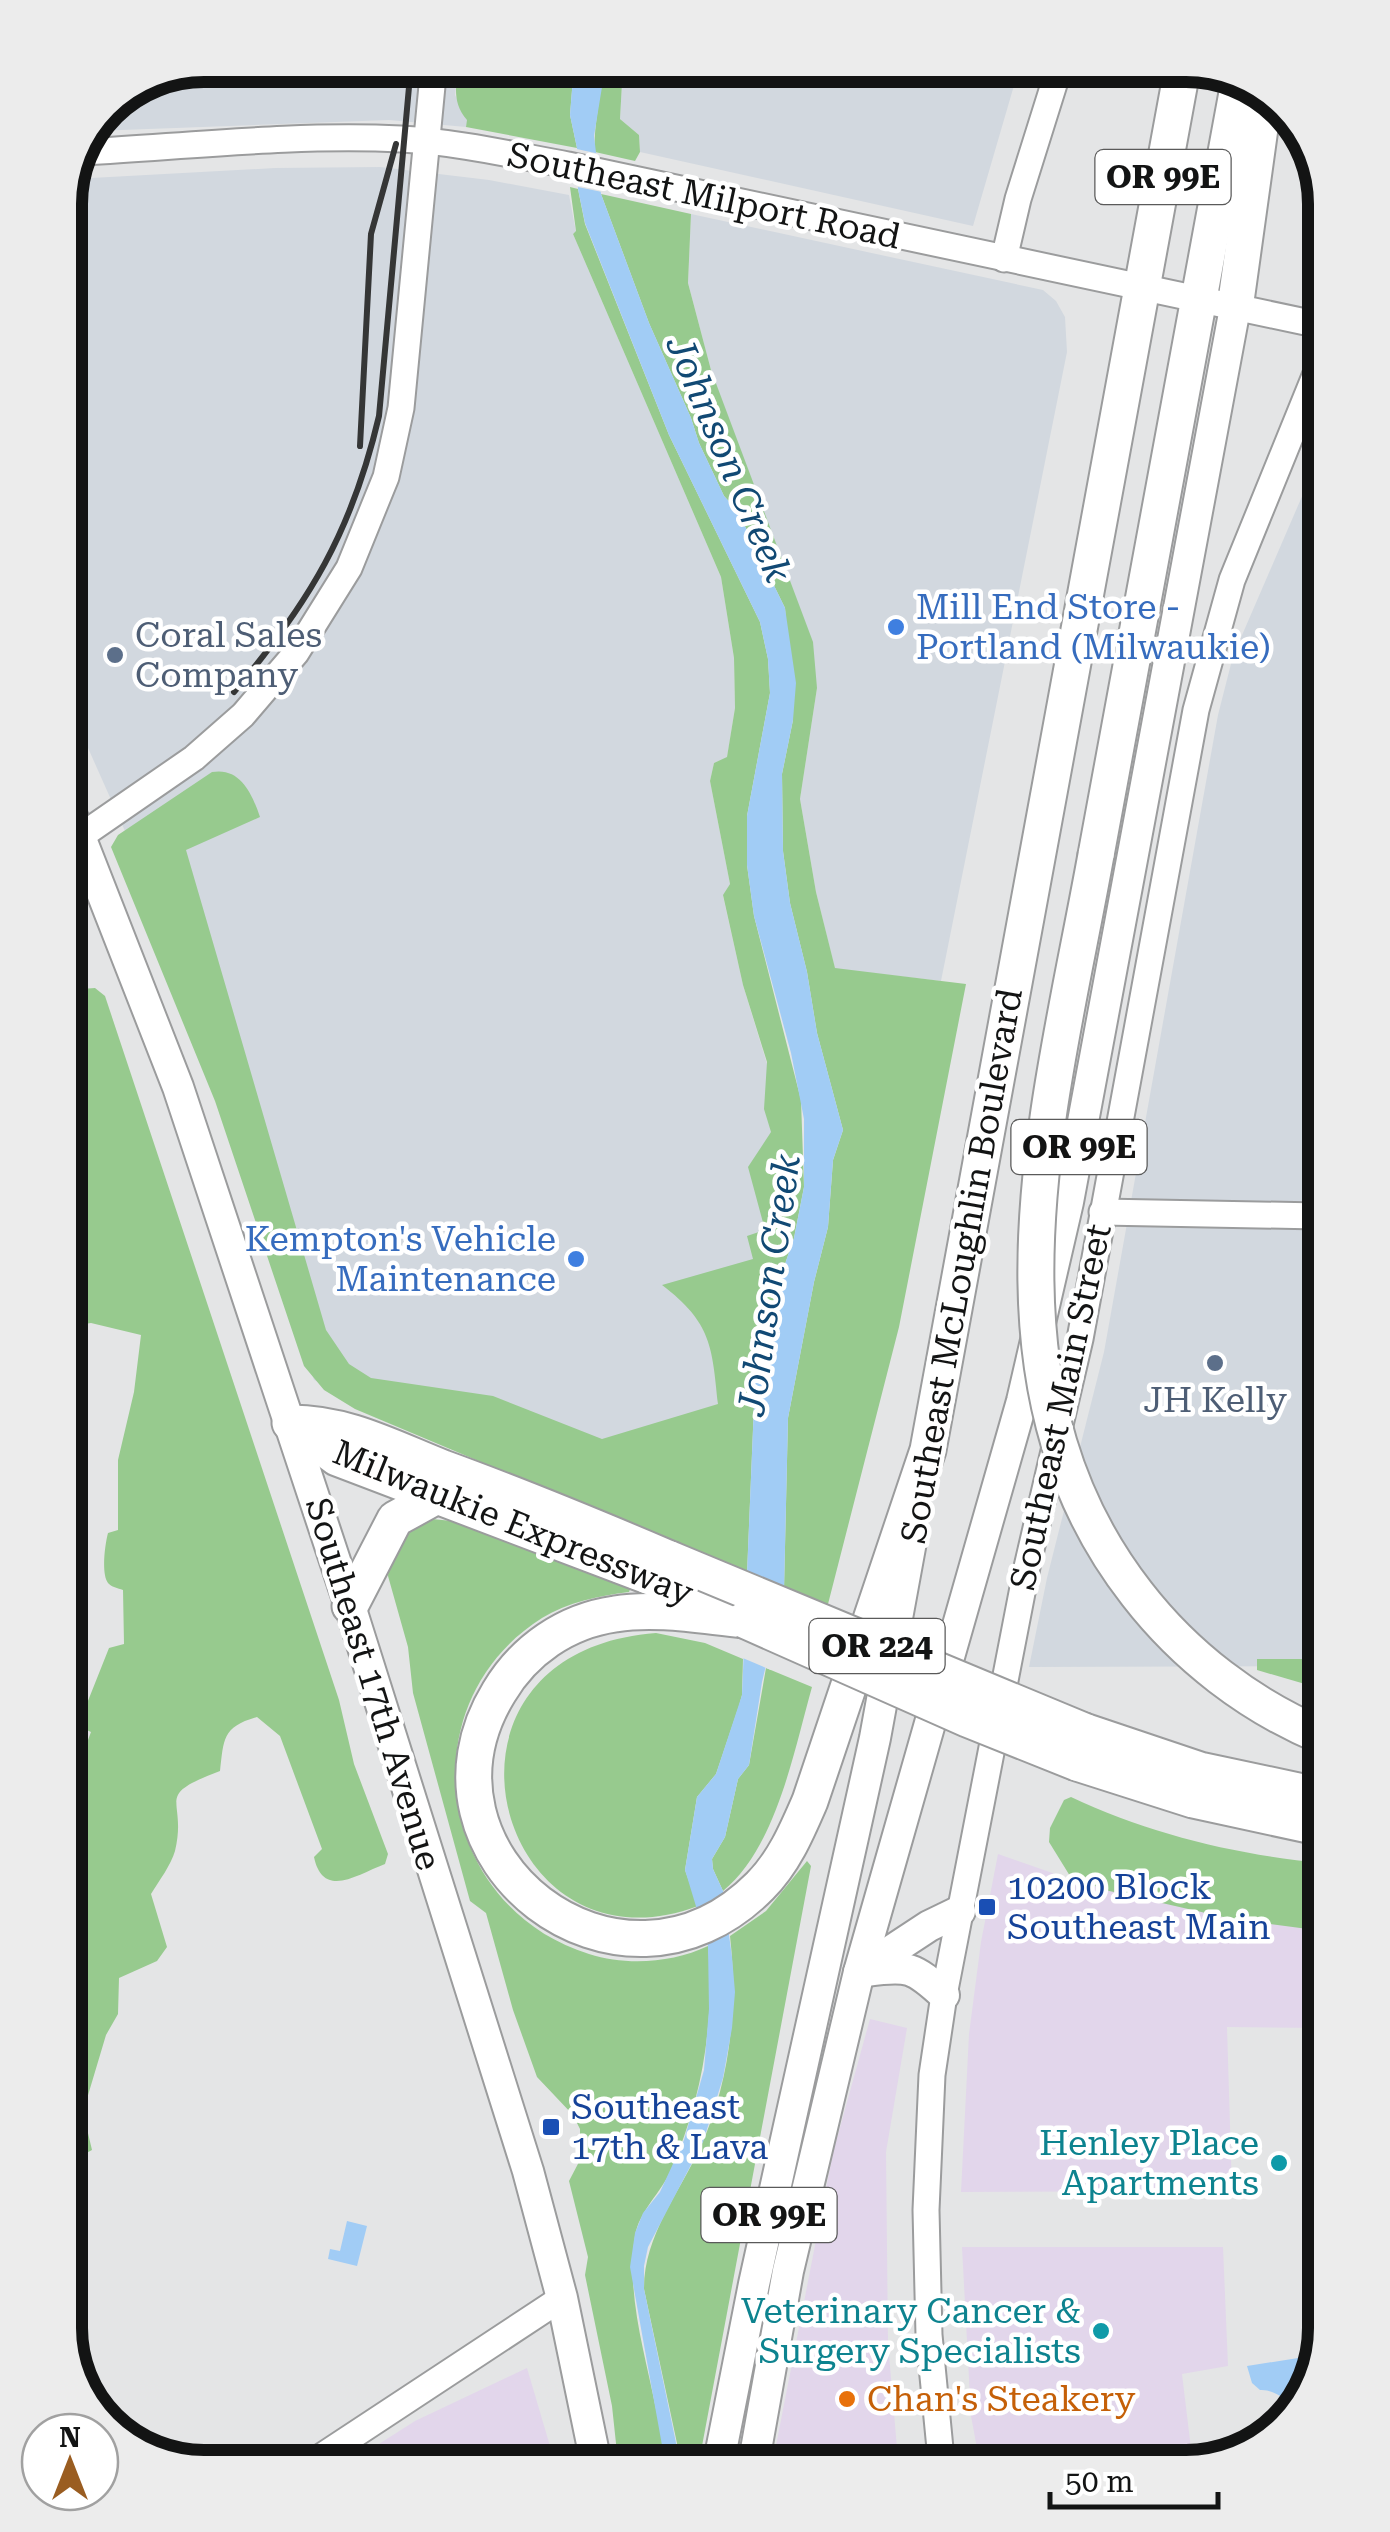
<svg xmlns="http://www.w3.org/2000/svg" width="1390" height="2532" viewBox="0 0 1390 2532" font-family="'Roboto Serif',serif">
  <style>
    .commercial { fill: #e2d6eb }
    .built { fill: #d2d8df }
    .green { fill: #97ca8e }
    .water { fill: #a1ccf5 }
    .pier { fill: #e4e5e6 }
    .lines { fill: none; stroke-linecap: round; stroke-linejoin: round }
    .minor-casing { stroke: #9b9c9d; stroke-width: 29 }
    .major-casing { stroke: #9b9c9d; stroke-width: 34 }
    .highway-casing { stroke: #9b9c9d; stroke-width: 39 }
    .minor { stroke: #fff; stroke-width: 25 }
    .major { stroke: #fff; stroke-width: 30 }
    .highway { stroke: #fff; stroke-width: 35 }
    .rail { stroke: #353636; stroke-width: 6 }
    .highway-bridge-casing { stroke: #9b9c9d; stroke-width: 39; stroke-linecap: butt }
    .highway-bridge { stroke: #fff; stroke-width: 35 }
    .shop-dot { fill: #3f7fe0; stroke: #fff; stroke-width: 4 }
    .service-dot { fill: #5c6f8a; stroke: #fff; stroke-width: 4 }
    .transit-dot { fill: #1a4fb4; stroke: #fff; stroke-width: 4 }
    .culture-dot { fill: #0f9aa8; stroke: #fff; stroke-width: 4 }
    .food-dot { fill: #e8710a; stroke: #fff; stroke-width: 4 }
    .labels { text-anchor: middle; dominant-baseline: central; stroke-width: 9; stroke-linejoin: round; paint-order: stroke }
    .shield { fill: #fff; stroke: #5a5a5a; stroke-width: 2.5 }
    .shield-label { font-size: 32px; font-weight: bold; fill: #131414 }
    .street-label { font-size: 35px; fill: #131414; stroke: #fff }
    .shop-label { font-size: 35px; fill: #366cbe; stroke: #fff; text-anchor: start }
    .service-label { font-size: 35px; fill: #4e5e75; stroke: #fff; text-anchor: start }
    .transit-label { font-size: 35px; fill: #164399; stroke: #fff; text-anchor: start }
    .culture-label { font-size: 35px; fill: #0d838f; stroke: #fff; text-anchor: end }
    .food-label { font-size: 35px; fill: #c56008; stroke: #fff; text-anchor: start }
    .water-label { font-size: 38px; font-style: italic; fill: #114974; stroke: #fff }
    .rim { fill: none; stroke: #131414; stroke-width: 12 }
  </style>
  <rect width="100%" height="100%" fill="#e4e5e6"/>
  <g class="commercial">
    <path d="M998,1854L1078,1882L1236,1916L1323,1928V2028L1227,2027L1232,2191L961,2192L969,2034L981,1942Z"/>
    <path d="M870,2019L907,2028L886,2152L888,2343L898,2460L773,2461L833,2153Z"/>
    <path d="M962,2247H1223L1228,2366L1182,2374L1192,2457L979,2459L971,2416Z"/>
    <path d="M527,2368L555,2463L346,2465L415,2421Z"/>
  </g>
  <g class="built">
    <path d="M205,65H458L455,95L468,120L466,127L389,120L95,131L106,106Z"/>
    <path d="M623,65H1020L973,226L640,152L639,135L620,119Z"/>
    <path d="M380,167L489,180L569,195L576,232L573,234L721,577L734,658L735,708L727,758L714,763L710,781L730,884L723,896L743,985L784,1120L763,1266L723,1420L539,1478L314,1380L133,849L68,703L65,196L73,179L275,168Z"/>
    <path d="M691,214L1043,290L1056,301L1065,317L1067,352L941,981L835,969L816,892L800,799L817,688L711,370L688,283Z"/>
    <path d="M1316,464L1322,1666L1029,1667L1047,1578L1104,1352L1218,715L1233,656Z"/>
  </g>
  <g class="green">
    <path d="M458,65H574L570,115L577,148L466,127L467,120C452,103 456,86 458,65Z"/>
    <path d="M600,65H623L620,119L639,135L640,152L635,161L595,152C593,122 603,96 600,65Z"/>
    <path d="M570,187L578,189L585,224L669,435L760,622L768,659L770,693L747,816V865L754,916L801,1100L804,1187L794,1238L776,1290L755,1381L747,1574L355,1409L324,1390L304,1366L215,1101L111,847L118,835L212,772C240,767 252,793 260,817L186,850L326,1330L349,1364L371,1378L493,1396L602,1439L718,1404C712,1347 712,1323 662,1285L753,1259L747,1236L765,1230L748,1167L771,1132L764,1109L767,1062L743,985L723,895L730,884L710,781L714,763L727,757L735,708L734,658L721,577L573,234L576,231Z"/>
    <path d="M601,194L691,214L688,283L711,370L813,642L817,688L800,799L816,892L835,968L966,984L899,1327L827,1608L784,1590L788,1418L814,1282L828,1227L833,1160L843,1130L817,1033L807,972L790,903L783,851L782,774L793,720L785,608L737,510L724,496L699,443L691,418L649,323Z"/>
    <path d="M95,988L105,996L339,1700L354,1764L388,1854L385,1864C358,1874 323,1900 314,1857L322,1849L280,1736L257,1717C222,1727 224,1739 220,1771C151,1797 188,1797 175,1851C171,1865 159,1881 151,1894L167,1947L157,1961L119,1978L118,2014L106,2035L83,2112L92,2150L75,2159L73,1804L81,1784L73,1780L91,1732L78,1726L109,1648L124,1644L123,1590C118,1588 111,1587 108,1583C101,1574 105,1544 108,1533L118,1530V1460L134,1392L141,1335L91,1323L71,1326V1309L87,1298L70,1270L69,995L81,989Z"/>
    <path d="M432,1519L452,1521L632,1584L629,1592C599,1596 568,1602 542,1618C406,1704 437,1907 589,1954C627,1966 672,1963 708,1946C715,2024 702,2098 671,2170C661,2193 639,2211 635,2236C626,2294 645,2353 656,2409C660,2426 666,2444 665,2462H618L612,2406L585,2275L588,2257L569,2181L580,2160V2129L573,2115L537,2077L513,2010L486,1913L470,1901L413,1693L408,1647L388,1576L389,1560L399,1537L420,1523Z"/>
    <path d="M656,1633L705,1643L743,1659L742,1695L739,1706L716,1774L697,1797L685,1870L698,1906C494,1983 408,1652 656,1633Z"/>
    <path d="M1257,1659H1322V1689L1257,1670Z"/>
    <path d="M766,1668L812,1687C794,1751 776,1848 723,1891L713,1869L712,1859L725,1837L738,1779L749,1765Z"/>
    <path d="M1071,1797C1150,1834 1236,1855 1323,1863V1931L1232,1919L1105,1890L1070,1876L1049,1842L1050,1828L1064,1800Z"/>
    <path d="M807,1861L811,1866L699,2462H681L644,2289C644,2236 678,2195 700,2148C730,2083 738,2007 730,1936L766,1911Z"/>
  </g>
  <g class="water">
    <path d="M574,65H600L602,87L594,136L601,194L649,323L691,418L699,443L724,496L737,510L785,608L796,683L793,720L782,774L783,851L790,903L807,972L817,1033L843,1130L833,1160L828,1227L814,1282L788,1418L784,1590L762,1682L749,1765L738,1779L725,1837L712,1859L713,1869L723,1891L732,1957L735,1992L732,2028L723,2078L703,2142L648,2247L644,2266V2289L680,2462H665L630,2267L635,2233L643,2213L660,2192L684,2140L704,2070L709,2009L708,1946L685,1870L697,1797L716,1774L742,1695L755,1381L776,1290L794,1238L804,1187V1119L791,1053L754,916L747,865V816L770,693L768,659L760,622L669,435L585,223L578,189L577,148L570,115Z"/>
    <path d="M347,2221L367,2226L357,2266L328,2259L330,2249L340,2251Z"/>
    <path d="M1317,2355L1301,2405C1285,2402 1276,2389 1260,2390L1252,2383L1247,2366Z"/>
  </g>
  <g class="pier">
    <path d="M572,148L600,154L607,193L573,186Z"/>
    <path d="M742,1575L788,1595L771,1670L738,1656Z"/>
  </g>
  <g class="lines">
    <g class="minor-casing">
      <g id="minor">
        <path d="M85,152C190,146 296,134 401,139C457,142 513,155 568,165L1315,324"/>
        <path d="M1004,259L1018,199L1060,65"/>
        <path d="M68,845L194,758L243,715L296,653L349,568L386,477L401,408L434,65"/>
        <path d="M1102,1212L1319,1216"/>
        <path d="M941,2459L929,2335L926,2210L932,2075L944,1995L1027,1567L1080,1339L1196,710L1232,580L1315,376"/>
        <path d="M307,2466L562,2298"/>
      </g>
    </g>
    <g class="major-casing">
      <g id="major">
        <path d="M68,806L178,1087L350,1606L528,2171L562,2298L596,2463"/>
        <path d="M867,1971C908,1965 914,1967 944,1995"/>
        <path d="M859,1972L929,1926L960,1911"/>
        <path d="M719,2461L754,2284L875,1738L913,1531"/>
        <path d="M754,2461L788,2271L859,1972L1022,1401L1068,1202L1235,308"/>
      </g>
    </g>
    <g class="highway-casing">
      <g id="highway">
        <path d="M1235,308L1265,92"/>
        <path d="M1096,855L1239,82"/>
        <path d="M290,1423L337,1458L666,1583L720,1609"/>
        <path d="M291,1423C347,1423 392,1448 443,1468C520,1496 595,1527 670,1559"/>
        <path d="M350,1606L395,1519L435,1497"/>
        <path d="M744,1620C702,1616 657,1607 615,1614C566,1621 524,1650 499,1692C399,1855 619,2028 760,1886C784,1862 797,1831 810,1801L928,1450L1183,65"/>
        <path d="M1084,1731L1200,1770L1322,1796"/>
        <path d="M1077,1763L1193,1800L1322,1828"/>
      </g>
    </g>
    <use href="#minor" class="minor"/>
    <use href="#major" class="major"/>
    <use href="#highway" class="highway"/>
    <g class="rail">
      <path d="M360,446L371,234L396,144"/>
      <path d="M234,692C310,602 352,531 379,416L411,65"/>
    </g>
    <g class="highway-bridge-casing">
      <g id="highway-bridge">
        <path d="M1096,855C1052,1099 968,1378 1137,1594C1185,1656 1250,1706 1322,1736"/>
        <path d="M670,1559L1084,1731"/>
        <path d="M744,1620L967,1719L1077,1763"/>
      </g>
    </g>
    <use href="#highway-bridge" class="highway-bridge"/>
  </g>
  <g class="shop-dot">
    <circle cx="896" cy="627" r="10"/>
    <circle cx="576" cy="1259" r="10"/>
  </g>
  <g class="service-dot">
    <circle cx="115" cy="655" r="10"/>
    <circle cx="1215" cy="1363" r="10"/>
  </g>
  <g class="transit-dot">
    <rect x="977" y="1897" width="20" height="20" rx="5"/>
    <rect x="541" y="2117" width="20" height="20" rx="5"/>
  </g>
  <g class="culture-dot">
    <circle cx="1279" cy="2163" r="10"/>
    <circle cx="1101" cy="2331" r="10"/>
  </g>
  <circle class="food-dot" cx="847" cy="2399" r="10"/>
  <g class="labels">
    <g class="shield">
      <rect x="1095.5" y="150" width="135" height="54" rx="8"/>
      <rect x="1011.5" y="1120" width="135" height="54" rx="8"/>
      <rect x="809.5" y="1619" width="135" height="54" rx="8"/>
      <rect x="701.5" y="2188" width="135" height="54" rx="8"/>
    </g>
    <g class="shield-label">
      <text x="1163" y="177">OR 99E</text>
      <text x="1079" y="1147">OR 99E</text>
      <text x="877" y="1646">OR 224</text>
      <text x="769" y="2215">OR 99E</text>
    </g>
    <g class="street-label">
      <text transform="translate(704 196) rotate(12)">Southeast Milport Road</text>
      <text transform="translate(962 1266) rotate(-80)">Southeast McLoughlin Boulevard</text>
      <text transform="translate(1061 1407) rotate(-78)">Southeast Main Street</text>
      <text transform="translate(513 1523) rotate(22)">Milwaukie Expressway</text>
      <text transform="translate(373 1684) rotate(73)">Southeast 17th Avenue</text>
    </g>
    <g class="shop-label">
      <text x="916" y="607">Mill End Store -<tspan x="916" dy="40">Portland (Milwaukie)</tspan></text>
      <text x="556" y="1239" text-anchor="end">Kempton's Vehicle<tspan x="556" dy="40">Maintenance</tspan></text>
    </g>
    <g class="service-label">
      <text x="135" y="635">Coral Sales<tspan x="135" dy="40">Company</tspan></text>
      <text x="1215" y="1400" text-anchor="middle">JH Kelly</text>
    </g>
    <g class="transit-label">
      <text x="1007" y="1887">10200 Block<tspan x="1007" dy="40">Southeast Main</tspan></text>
      <text x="571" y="2107">Southeast<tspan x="571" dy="40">17th &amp; Lava</tspan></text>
    </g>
    <g class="culture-label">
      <text x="1259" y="2143">Henley Place<tspan x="1259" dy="40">Apartments</tspan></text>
      <text x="1081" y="2311">Veterinary Cancer &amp;<tspan x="1081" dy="40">Surgery Specialists</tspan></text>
    </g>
    <g class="food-label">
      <text x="867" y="2399">Chan's Steakery</text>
    </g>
    <g class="water-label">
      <text transform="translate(729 459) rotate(67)">Johnson Creek</text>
      <text transform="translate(769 1285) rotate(-82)">Johnson Creek</text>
    </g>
  </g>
  <path d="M0 0H1390V2532H0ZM204 82H1186A122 122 0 0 1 1308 204V2328A122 122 0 0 1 1186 2450H204A122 122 0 0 1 82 2328V204A122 122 0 0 1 204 82Z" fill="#ececec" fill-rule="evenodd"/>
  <path class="rim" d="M204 82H1186A122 122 0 0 1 1308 204V2328A122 122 0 0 1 1186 2450H204A122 122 0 0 1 82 2328V204A122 122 0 0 1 204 82Z"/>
  <g transform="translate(70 2462)"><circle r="48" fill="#ffffff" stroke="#a1a1a1" stroke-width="2.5"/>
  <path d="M0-8L18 38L0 25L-18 38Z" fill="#9a5d21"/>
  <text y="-15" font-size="28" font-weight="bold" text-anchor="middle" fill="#131414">N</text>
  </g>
  <path d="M1050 2492v15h168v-15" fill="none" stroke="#131414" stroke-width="5"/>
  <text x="1065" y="2492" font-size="30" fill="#131414" stroke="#ffffff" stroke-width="8" paint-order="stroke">50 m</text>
</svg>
